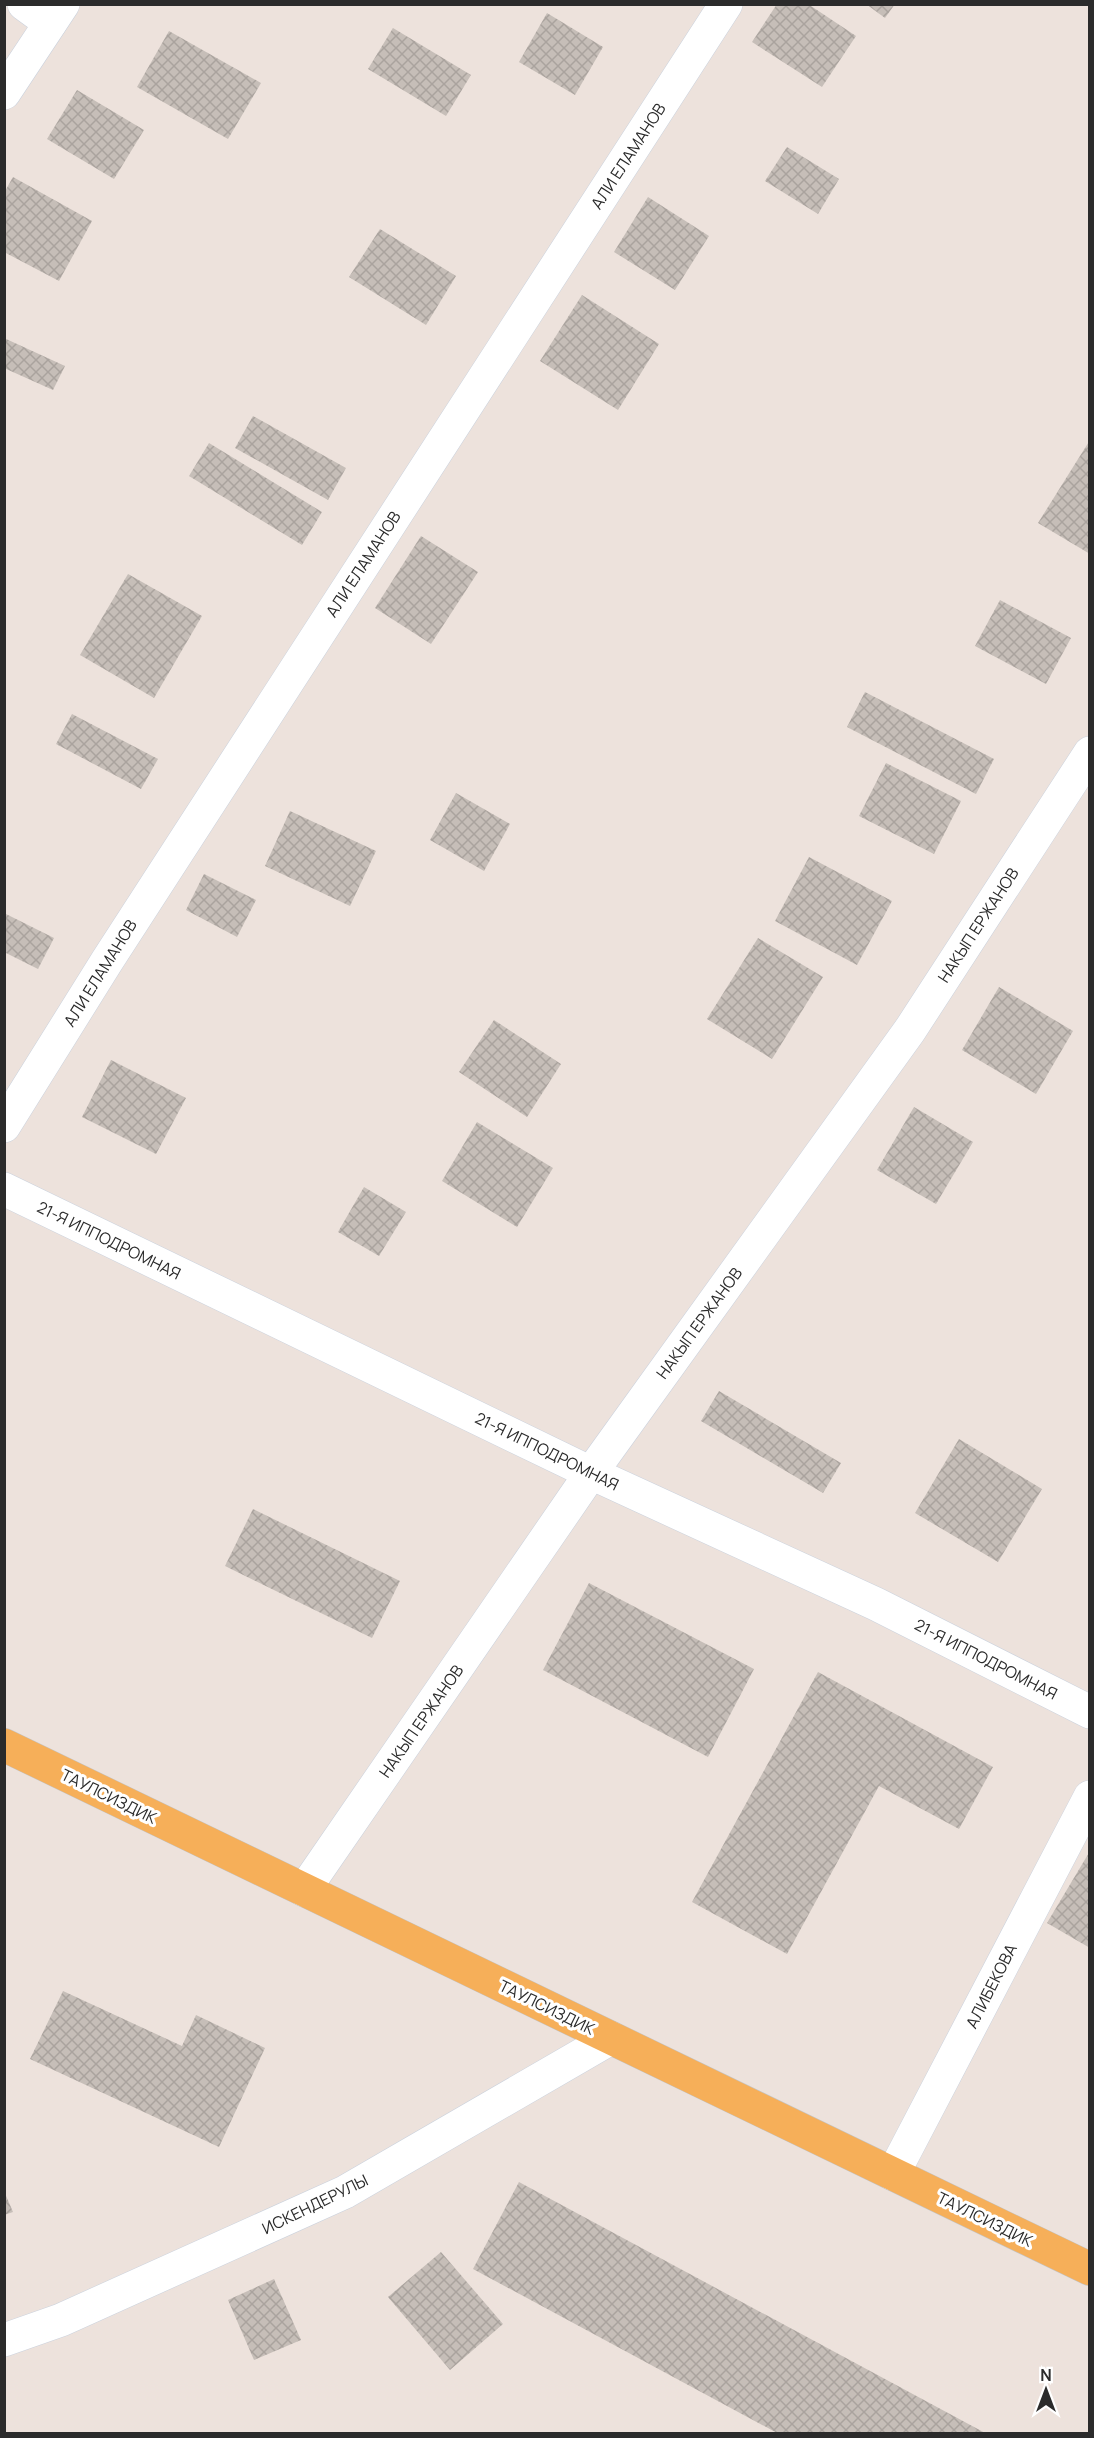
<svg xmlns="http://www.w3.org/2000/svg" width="1094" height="2438" viewBox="0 0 1094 2438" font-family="Manrope,sans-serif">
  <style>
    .building { fill: url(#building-cross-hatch) }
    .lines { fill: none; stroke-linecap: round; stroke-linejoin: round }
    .minor-casing { stroke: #cbd2dd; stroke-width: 34 }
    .primary-casing { stroke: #c4c4c4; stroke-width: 34 }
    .minor { stroke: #fff; stroke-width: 33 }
    .primary { stroke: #f6af59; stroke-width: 33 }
    .labels { text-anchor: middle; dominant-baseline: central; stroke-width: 6; stroke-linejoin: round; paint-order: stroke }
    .street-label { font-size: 16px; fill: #2b2b2b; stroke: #fff }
  </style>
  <defs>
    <pattern id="building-cross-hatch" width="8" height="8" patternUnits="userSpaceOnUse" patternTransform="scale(1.5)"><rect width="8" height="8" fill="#c6beb8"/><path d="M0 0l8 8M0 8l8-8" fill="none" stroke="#aaa39e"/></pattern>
  </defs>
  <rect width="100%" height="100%" fill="#ede2dc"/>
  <g class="building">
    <path d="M777,4H808L856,36L822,87L752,42Z"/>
    <path d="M866,4H895L885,18Z"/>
    <path d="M547,13L603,47L575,95L519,62Z"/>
    <path d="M393,28L471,75L446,116L368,69Z"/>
    <path d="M169,31L261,83L228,139L137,87Z"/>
    <path d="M77,90L144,130L114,179L47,139Z"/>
    <path d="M787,147L839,179L818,214L765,181Z"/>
    <path d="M13,177L92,221L59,281L4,252V193Z"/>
    <path d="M648,197L709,236L675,290L614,252Z"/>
    <path d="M380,229L456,276L426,325L349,277Z"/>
    <path d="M582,295L659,344L618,410L540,361Z"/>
    <path d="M4,338L65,366L53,390L4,368Z"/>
    <path d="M253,416L346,468L328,500L235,448Z"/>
    <path d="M1090,440V554L1038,523Z"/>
    <path d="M209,443L322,512L302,545L189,476Z"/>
    <path d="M421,536L478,572L431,644L375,608Z"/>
    <path d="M128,574L202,616L154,698L80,655Z"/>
    <path d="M1000,600L1071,638L1046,684L975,646Z"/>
    <path d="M865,692L994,759L976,794L847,727Z"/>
    <path d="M72,714L158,759L141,789L56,744Z"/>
    <path d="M886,763L961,801L934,854L859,816Z"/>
    <path d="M456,793L510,824L484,871L430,840Z"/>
    <path d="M290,811L376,851L350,906L265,866Z"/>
    <path d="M809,857L892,901L857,965L775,921Z"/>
    <path d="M204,874L256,900L237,937L186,910Z"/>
    <path d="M4,913L54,938L38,969L4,952Z"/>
    <path d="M758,938L823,977L772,1059L707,1019Z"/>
    <path d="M999,987L1073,1031L1036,1094L962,1050Z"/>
    <path d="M494,1020L561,1064L527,1117L459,1072Z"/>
    <path d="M111,1060L186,1098L156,1154L82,1117Z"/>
    <path d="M914,1107L973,1142L936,1204L877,1170Z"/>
    <path d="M477,1122L553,1168L517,1227L442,1181Z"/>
    <path d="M364,1187L406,1212L379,1256L338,1232Z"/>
    <path d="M719,1391L841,1463L823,1493L701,1421Z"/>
    <path d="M959,1439L1042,1489L998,1562L915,1513Z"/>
    <path d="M253,1509L400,1581L372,1638L225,1566Z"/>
    <path d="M589,1583L754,1669L708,1757L543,1670Z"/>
    <path d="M818,1672L993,1767L959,1829L879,1786L787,1954L692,1902Z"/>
    <path d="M1090,1851V1948L1047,1923Z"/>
    <path d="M63,1991L182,2046L196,2015L265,2048L219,2147L30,2059Z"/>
    <path d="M519,2182L987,2434H779L473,2269Z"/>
    <path d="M4,2191L13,2212L4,2215Z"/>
    <path d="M441,2252L503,2324L450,2370L388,2297Z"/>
    <path d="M274,2279L301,2340L254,2360L228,2300Z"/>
  </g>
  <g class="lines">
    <g class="minor-casing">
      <g id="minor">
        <path d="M24,4L50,23"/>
        <path d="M4,93L63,4"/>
        <path d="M4,1126L107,961L726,4"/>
        <path d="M4,1189L591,1473L876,1604L1090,1712"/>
        <path d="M304,1890L591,1473L910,1030L1090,753"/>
        <path d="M893,2174L1090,1797"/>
        <path d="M4,2340L61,2320L345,2192L611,2038"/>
      </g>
    </g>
    <g class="primary-casing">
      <path id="primary" d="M4,1745L1090,2269"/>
    </g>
    <use href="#minor" class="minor"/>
    <use href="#primary" class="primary"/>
  </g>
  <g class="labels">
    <g class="street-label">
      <text transform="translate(628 156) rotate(-57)">АЛИ ЕЛАМАНОВ</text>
      <text transform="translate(363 564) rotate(-57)">АЛИ ЕЛАМАНОВ</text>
      <text transform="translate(978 925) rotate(-57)">НАКЫП ЕРЖАНОВ</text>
      <text transform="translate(100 973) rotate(-58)">АЛИ ЕЛАМАНОВ</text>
      <text transform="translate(109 1240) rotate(26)">21-Я ИППОДРОМНАЯ</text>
      <text transform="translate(699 1323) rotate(-54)">НАКЫП ЕРЖАНОВ</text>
      <text transform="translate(547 1451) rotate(26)">21-Я ИППОДРОМНАЯ</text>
      <text transform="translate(986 1659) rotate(27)">21-Я ИППОДРОМНАЯ</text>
      <text transform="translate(421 1721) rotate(-55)">НАКЫП ЕРЖАНОВ</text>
      <text transform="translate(109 1796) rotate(26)">ТАУЛСИЗДИК</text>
      <text transform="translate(991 1986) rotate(-63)">АЛИБЕКОВА</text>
      <text transform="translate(547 2007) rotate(26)">ТАУЛСИЗДИК</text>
      <text transform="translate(315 2204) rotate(-26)">ИСКЕНДЕРУЛЫ</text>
      <text transform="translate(985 2219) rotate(26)">ТАУЛСИЗДИК</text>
    </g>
  </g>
  <rect width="1094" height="2438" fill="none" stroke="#2b2b2b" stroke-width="12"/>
  <g transform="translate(1046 2390)" stroke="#ffffff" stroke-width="4.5" paint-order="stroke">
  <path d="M0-4.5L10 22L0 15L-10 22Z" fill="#2b2b2b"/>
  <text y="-9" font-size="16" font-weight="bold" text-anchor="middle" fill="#2b2b2b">N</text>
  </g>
</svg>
